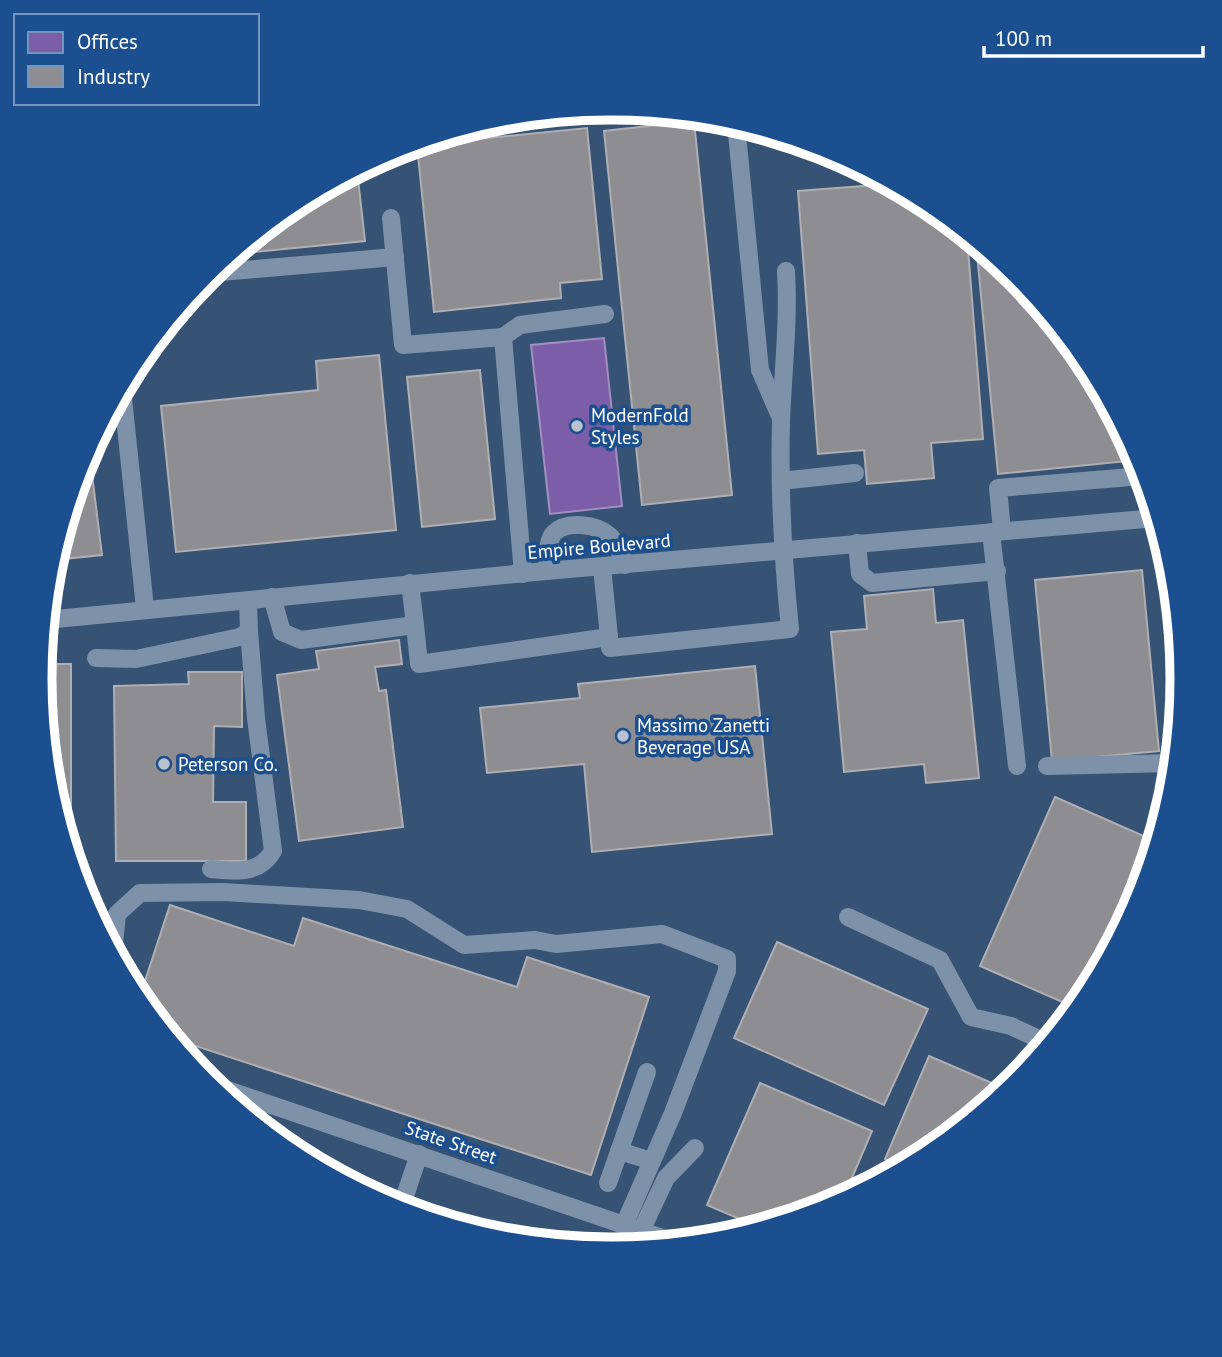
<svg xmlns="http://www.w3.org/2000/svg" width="1222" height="1357" viewBox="0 0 1222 1357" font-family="'PT Sans',sans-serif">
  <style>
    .offices { fill: #7b5ea7; stroke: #a38ec1; stroke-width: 2 }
    .industry { fill: #8d8d92; stroke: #afafb3; stroke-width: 2 }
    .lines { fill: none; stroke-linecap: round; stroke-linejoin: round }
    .minor { stroke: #7d92a8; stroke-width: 18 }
    .poi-dot { fill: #b9c2ce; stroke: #1b4f8f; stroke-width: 2.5 }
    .labels { text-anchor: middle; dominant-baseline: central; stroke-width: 7; stroke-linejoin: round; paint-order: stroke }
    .poi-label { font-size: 19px; fill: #fff; stroke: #1b4f8f; text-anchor: start }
    .street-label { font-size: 19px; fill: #fff; stroke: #1b4f8f }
    .rim { fill: none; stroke: #fff; stroke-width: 9 }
  </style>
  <rect width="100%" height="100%" fill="#365274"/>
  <path class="offices" d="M604,338L622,506L550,514L531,345Z"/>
  <g class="industry">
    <path d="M694,121L732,495L642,505L604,131Z"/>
    <path d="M587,128L602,279L560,283L561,298L434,312L417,145Z"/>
    <path d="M357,170L365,241L233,254L294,204Z"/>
    <path d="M890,184L928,204L967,236L983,439L931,443L934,478L867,484L864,450L818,454L798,191Z"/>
    <path d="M976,243L1015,275L1086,362L1138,460L998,474Z"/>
    <path d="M379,355L396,530L176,552L161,406L318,390L316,361Z"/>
    <path d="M480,370L495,519L422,527L407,377Z"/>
    <path d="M89,450L102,555L53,560L84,460Z"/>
    <path d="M1142,570L1159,751L1052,761L1035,580Z"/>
    <path d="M933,589L936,623L963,620L979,778L926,783L924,764L844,772L831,632L867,629L864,596Z"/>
    <path d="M399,640L402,664L375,667L379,691L386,690L403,827L299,841L277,675L319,669L316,651Z"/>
    <path d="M42,664H71V855L51,789L40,680Z"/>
    <path d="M755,666L772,834L592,852L584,764L487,773L480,708L580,698L578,684Z"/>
    <path d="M188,672H242V727L214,726L213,802H246V861H116L114,686L189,684Z"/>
    <path d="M1055,797L1155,841L1138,897L1085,996L1076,1008L980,966Z"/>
    <path d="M170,905L294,946L303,918L517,987L527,957L649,997L591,1175L171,1038L139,999Z"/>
    <path d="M777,942L928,1009L884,1105L734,1038Z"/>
    <path d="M929,1056L1006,1089L928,1153L902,1167L885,1159Z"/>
    <path d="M760,1083L872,1131L843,1199L829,1206L758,1227L707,1205Z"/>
    <path d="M441,1213L523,1241L499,1238L439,1220Z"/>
  </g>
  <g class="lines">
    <g class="minor">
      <path d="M737,134L760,370L780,416"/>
      <path d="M391,218L403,345L503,337L523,574"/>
      <path d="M209,273L395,257"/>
      <path d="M503,337L520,325L605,314"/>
      <path d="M122,389L145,608"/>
      <path d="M781,481L855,473"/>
      <path d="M1002,531L998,488L1143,476"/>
      <path d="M991,532L1017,766"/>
      <path d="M857,543L860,574L872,583L997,571"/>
      <path d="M1171,567L1180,700"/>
      <path d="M547,571C548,560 546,542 554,533C566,520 598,524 610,536C618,544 621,555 625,565"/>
      <path d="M272,597L282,632L301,640L415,625L410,583"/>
      <path d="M46,620L535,572L1156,518"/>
      <path d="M415,625L419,664L609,637L602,567"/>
      <path d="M609,637L610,648L790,629C783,560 779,491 781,421C783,370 789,322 786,271"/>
      <path d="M96,658L136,659L240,637L249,631L248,601"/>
      <path d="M1047,766L1173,763"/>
      <path d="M211,869C235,871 259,875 273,851L256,718L249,631"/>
      <path d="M848,917L940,960L971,1017L1011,1026L1047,1043"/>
      <path d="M113,953L117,914L140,893L224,892L359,900L407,909L464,945L535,940L556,944L662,934L727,959V971L673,1113L625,1223"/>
      <path d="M210,1084L677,1243"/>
      <path d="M619,1151L652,1161"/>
      <path d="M608,1183L647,1072"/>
      <path d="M401,1208L419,1154"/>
      <path d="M642,1229L666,1178L695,1148"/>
    </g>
  </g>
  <g class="poi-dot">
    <circle cx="577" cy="426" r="7"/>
    <circle cx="623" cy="736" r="7"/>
    <circle cx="164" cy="764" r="7"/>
  </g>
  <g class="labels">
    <g class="poi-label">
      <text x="591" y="415">ModernFold<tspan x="591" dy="22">Styles</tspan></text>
      <text x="637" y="725">Massimo Zanetti<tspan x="637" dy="22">Beverage USA</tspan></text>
      <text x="178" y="764">Peterson Co.</text>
    </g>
    <g class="street-label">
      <text transform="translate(599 546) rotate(-5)">Empire Boulevard</text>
      <text transform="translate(451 1142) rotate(19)">State Street</text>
    </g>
  </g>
  <path d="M0 0H1222V1357H0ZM610 120H612A558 558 0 0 1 1170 678V679A558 558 0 0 1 612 1237H610A558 558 0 0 1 52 679V678A558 558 0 0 1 610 120Z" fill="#1b4f8f" fill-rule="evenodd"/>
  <path class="rim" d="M610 120H612A558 558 0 0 1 1170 678V679A558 558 0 0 1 612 1237H610A558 558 0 0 1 52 679V678A558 558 0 0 1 610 120Z"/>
  <rect x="14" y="14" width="245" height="91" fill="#1b4f8f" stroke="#7695bc" stroke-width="2"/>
  <rect x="28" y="32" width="35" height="21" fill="#7b5ea7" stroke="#7695bc" stroke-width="2"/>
  <text x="77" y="49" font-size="21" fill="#ffffff">Offices</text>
  <rect x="28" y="66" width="35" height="21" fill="#8d8d92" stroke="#7695bc" stroke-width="2"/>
  <text x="77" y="84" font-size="21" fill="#ffffff">Industry</text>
  <path d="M984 46v10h219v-10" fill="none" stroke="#ffffff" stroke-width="3.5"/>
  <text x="995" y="46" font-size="21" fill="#ffffff" stroke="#1b4f8f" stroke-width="5" paint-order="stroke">100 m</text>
</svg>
